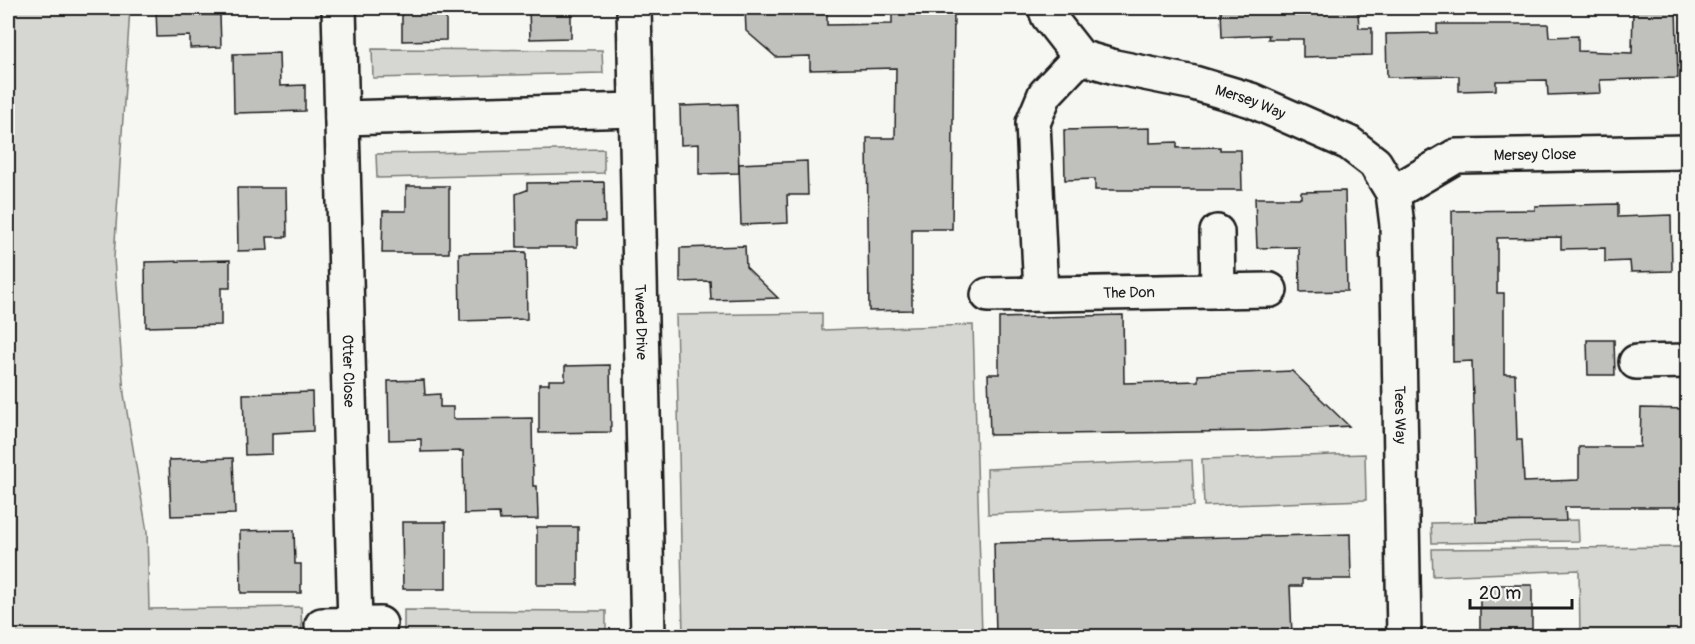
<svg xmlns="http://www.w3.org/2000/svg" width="1695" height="644" viewBox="0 0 1695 644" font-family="Pangolin,sans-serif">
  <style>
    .green { fill: #d6d6d2; stroke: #797977; stroke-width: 1.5 }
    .building { fill: #c0c0bd; stroke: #1c1c1c; stroke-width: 1.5 }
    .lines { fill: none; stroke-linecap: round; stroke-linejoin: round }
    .minor-casing { stroke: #1c1c1c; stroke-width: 38 }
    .minor { stroke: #f6f6f2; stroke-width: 33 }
    .labels { text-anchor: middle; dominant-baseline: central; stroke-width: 6; stroke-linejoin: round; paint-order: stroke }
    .street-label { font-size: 15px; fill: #1c1c1c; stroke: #f6f6f2 }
  </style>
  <rect width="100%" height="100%" fill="#f6f6f2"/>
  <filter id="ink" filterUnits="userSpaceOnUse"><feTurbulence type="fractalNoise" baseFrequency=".0167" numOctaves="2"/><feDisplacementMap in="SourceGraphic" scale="12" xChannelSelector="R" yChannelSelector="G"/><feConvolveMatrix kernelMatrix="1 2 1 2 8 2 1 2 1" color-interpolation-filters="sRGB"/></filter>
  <g filter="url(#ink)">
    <g class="green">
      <path d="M8,8H130L114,258L124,394L147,532L149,609L301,607L302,636H8Z"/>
      <path d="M372,49L602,50L603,73L373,78Z"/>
      <path d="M604,149V173L377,178L376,154Z"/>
      <path d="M822,313V330L973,325L982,636H683L676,315Z"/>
      <path d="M1365,454L1366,500L1204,506L1202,459Z"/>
      <path d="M1192,460L1194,506L988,514L987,469Z"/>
      <path d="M1578,520L1579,541L1432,543L1431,523Z"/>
      <path d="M1687,547V636H1580L1579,570L1433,576L1432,549Z"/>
      <path d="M404,610L606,611V636H404Z"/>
    </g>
    <g class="building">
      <path d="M156,8H203V15H220L221,47L190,48V36L157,37Z"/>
      <path d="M402,8L446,10V40L402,41Z"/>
      <path d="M529,8H571V38L530,39Z"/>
      <path d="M745,8H792V12L798,13L827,12V25L892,24V8H954L952,229H912V310L869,311L867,138H895L896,68L810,70V56L776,57L746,31Z"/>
      <path d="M1221,8H1354V12H1358L1359,28H1372V55L1303,57V39H1268L1269,35L1222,37Z"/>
      <path d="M1633,8H1676L1678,78L1600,80L1601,93L1548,95L1547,80L1496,81V90L1459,91V76L1387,77L1386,34L1437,33V24H1548L1549,37L1578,36V51L1632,53Z"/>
      <path d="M279,53L280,86L305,85V111L234,113L233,54Z"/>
      <path d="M737,104L739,173L699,174V144L681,145L680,106Z"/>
      <path d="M1150,128V143L1177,142V148L1220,147V150H1241L1242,190H1095V179L1065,180L1064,130Z"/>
      <path d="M807,161L808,195H787L788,223L741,225L739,164Z"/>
      <path d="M604,182L605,222H577V247H517L516,194L527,190V183Z"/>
      <path d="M406,186H449V253H382L383,211H406Z"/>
      <path d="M237,188H286L287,237H267L268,250L238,251Z"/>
      <path d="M1345,191L1347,291L1300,292L1299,247L1257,248L1255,198H1301V192Z"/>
      <path d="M1618,204V217L1671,215L1672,271L1631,272L1630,261L1605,262V248L1561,249V237L1497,238V293H1504V374H1515L1517,440H1522L1524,482L1579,480V447H1640L1641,408L1688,409V507H1565L1566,521L1476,522L1472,361L1453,362L1452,211L1535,210V206Z"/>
      <path d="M745,246L746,267L778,298L711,300L710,281L680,282V248Z"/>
      <path d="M526,252L527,319L460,321L459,253Z"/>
      <path d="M230,260V288H221V325L146,327L145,262Z"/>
      <path d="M1123,315L1124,383L1198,381V375L1292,371L1349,426L1261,431L990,435L988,374H999V318Z"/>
      <path d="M1587,340H1614L1615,375H1588Z"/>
      <path d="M610,365L611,432L539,433V384H549V380H565V366Z"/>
      <path d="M424,380L425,395L440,394V407H453V419L532,418L533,486H537L538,519L500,520L499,513L464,514L463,451L421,452V439L389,440L388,381Z"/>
      <path d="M312,392L313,431L272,433V454L245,455L243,394Z"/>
      <path d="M233,458L235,514L171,516L169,460Z"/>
      <path d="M402,522H446V589H403Z"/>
      <rect x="537" y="527" width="41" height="58"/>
      <path d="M294,530L295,564H301V593H241L240,531Z"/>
      <path d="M1350,534L1351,579H1302V586H1290L1292,636H996L994,543Z"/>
      <rect x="1480" y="585" width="52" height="51"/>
    </g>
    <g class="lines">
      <g class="minor-casing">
        <g id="minor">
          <path id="s1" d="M339,8L355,625"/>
          <path id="s2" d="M634,8L648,636"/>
          <path id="s3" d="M1045,8L1048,16L1080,57L1115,67L1194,83L1251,100L1349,143L1375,163L1393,193L1397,225L1404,636"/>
          <path d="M342,118L636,110"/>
          <path id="s4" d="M1393,193L1456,156L1688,152"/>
          <path d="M1217,232L1218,291"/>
          <path d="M1041,294L1033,123L1045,94L1080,57"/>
          <path id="s5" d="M988,295L1270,290"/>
          <path d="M1636,362L1688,361"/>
          <path d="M322,625L380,624"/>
        </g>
      </g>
      <use href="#minor" class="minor"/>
    </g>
  </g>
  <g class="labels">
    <g class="street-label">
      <text stroke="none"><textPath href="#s3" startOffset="237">Mersey Way</textPath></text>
      <text stroke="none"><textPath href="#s4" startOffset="152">Mersey Close</textPath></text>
      <text stroke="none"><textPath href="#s5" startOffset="141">The Don</textPath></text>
      <text stroke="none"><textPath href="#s2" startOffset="314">Tweed Drive</textPath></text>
      <text stroke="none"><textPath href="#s1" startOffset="363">Otter Close</textPath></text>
      <text stroke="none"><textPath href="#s3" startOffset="634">Tees Way</textPath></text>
    </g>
  </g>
  <rect width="1695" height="644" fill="none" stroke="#f6f6f2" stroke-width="30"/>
  <rect x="15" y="15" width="1665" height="614" fill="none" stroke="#1c1c1c" stroke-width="2" filter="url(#ink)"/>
  <path d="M1470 599v9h102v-9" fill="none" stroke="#1c1c1c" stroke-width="3"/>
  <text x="1479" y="599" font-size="18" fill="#1c1c1c" stroke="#f6f6f2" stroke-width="4.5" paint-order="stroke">20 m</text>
</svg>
